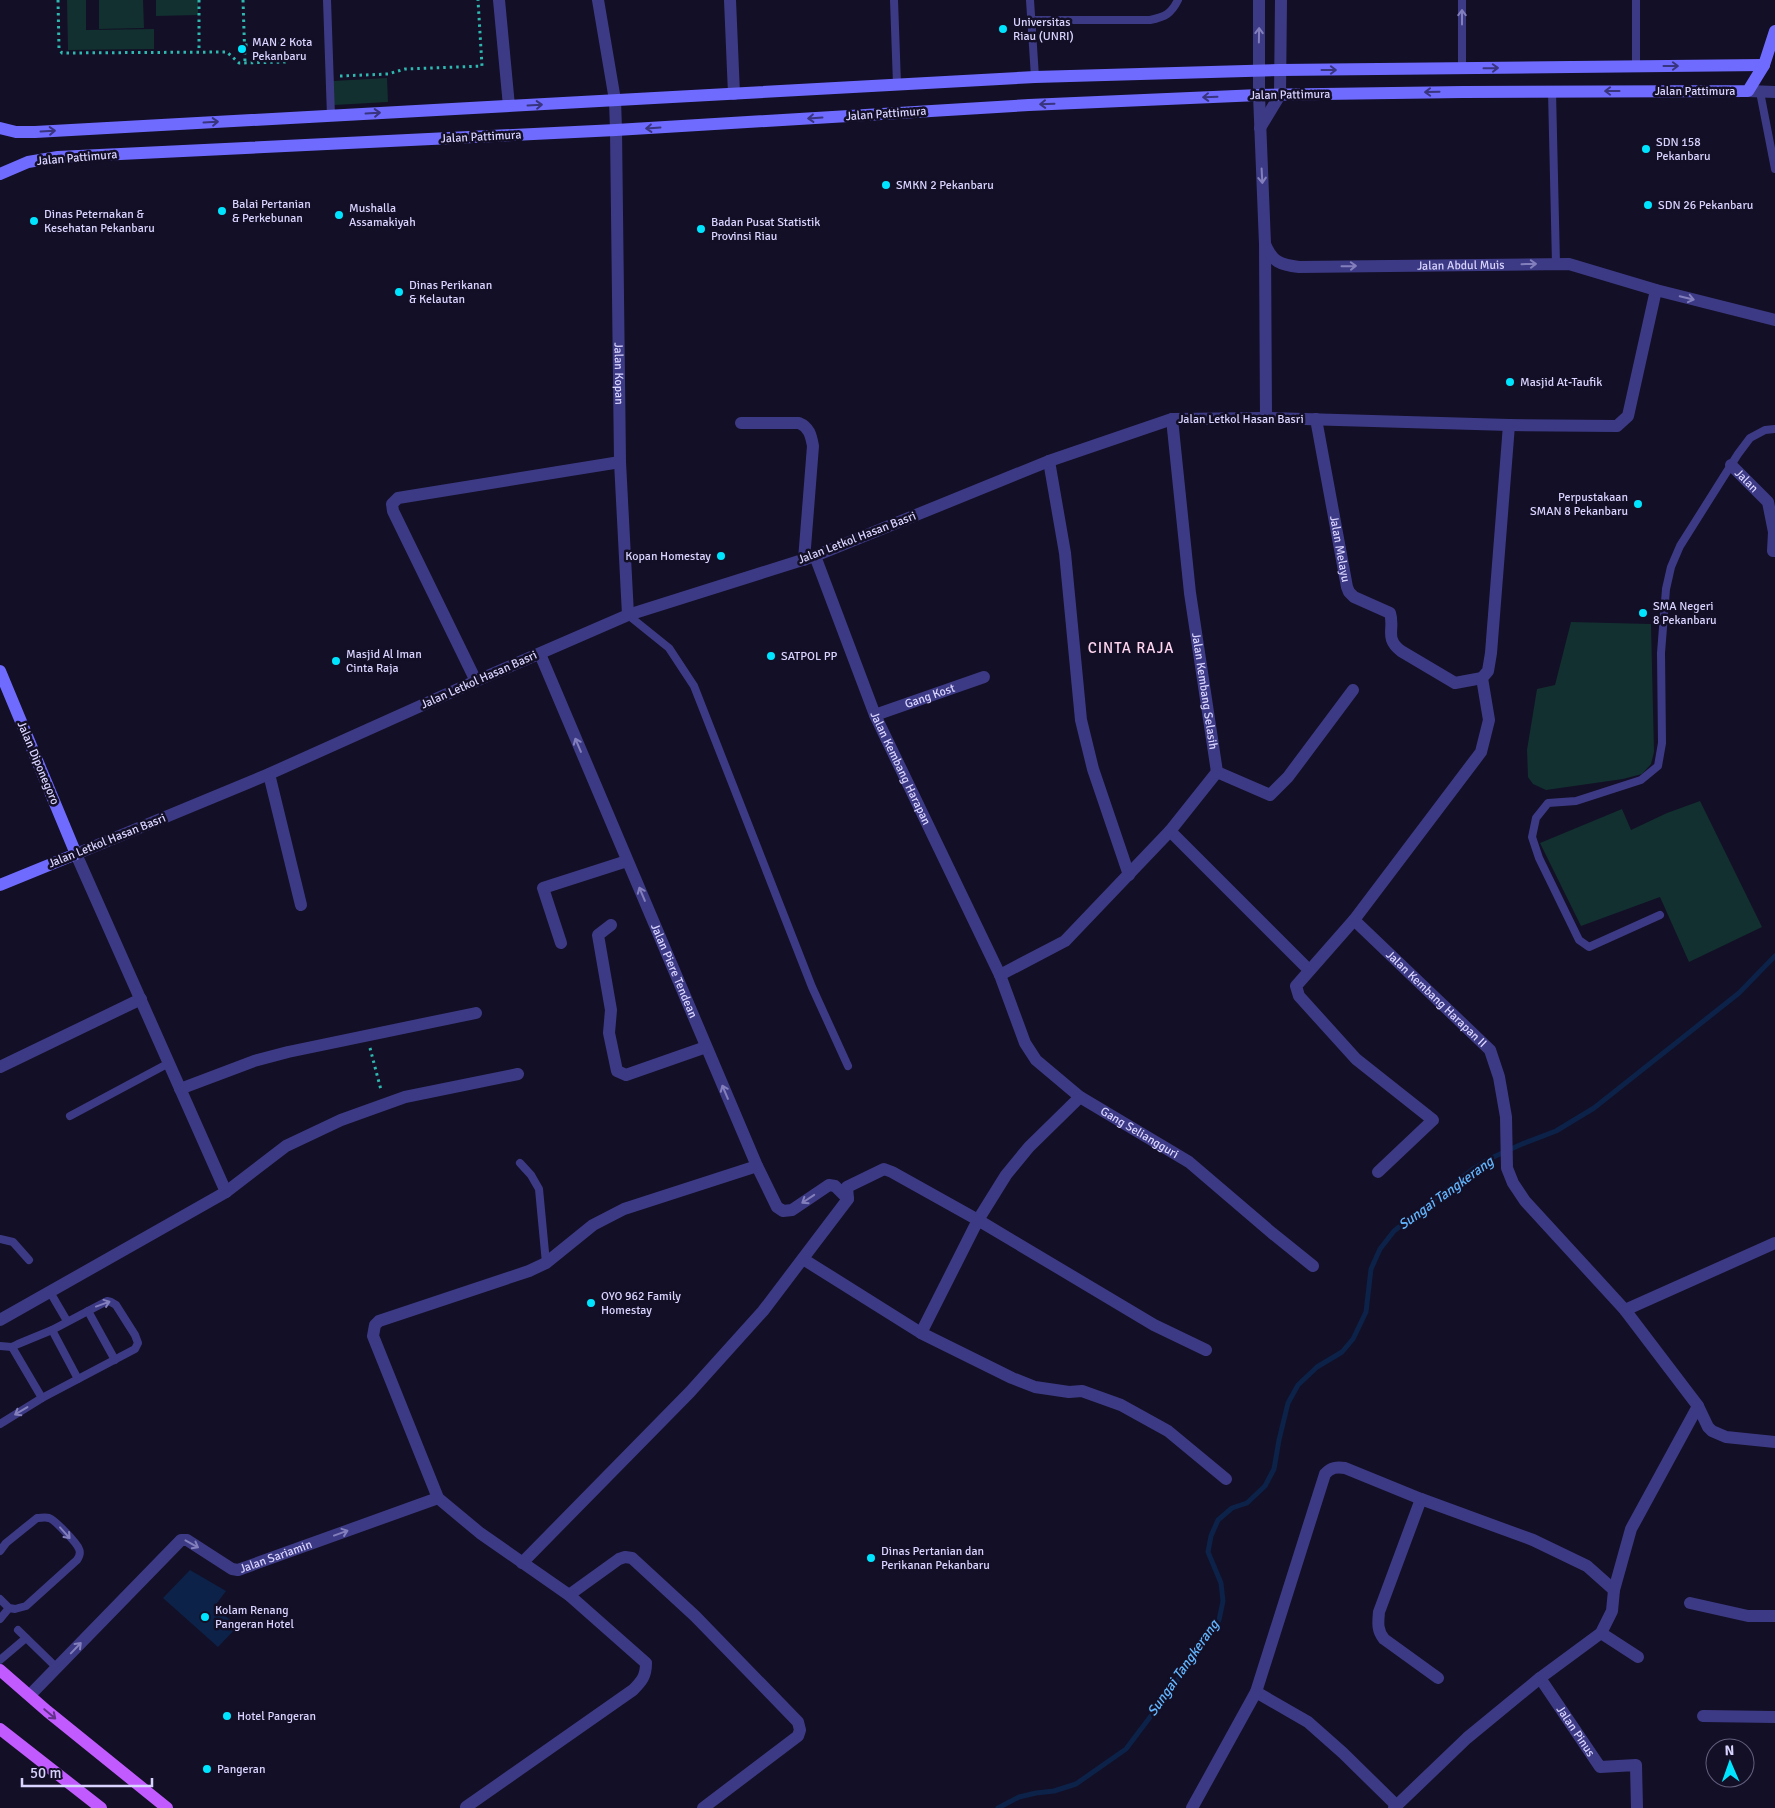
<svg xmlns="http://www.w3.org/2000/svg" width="1775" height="1808" viewBox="0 0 1775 1808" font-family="Signika,sans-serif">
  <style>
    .green { fill: #12302f }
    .water { fill: #0c2248 }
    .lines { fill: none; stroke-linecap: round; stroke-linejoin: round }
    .stream { stroke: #0c2248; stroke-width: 5 }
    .path { stroke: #2fb8b0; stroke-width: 3; stroke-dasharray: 2.5 4; stroke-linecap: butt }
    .service { stroke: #3d3a85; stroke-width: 8 }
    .minor { stroke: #3d3a85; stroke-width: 12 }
    .tertiary { stroke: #3d3a85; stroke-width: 12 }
    .secondary { stroke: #6f6bff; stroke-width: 12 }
    .primary { stroke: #c25bff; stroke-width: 12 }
    .oneway { stroke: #837fbc }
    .oneway2 { stroke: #38347d }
    .oneway3 { stroke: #623188 }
    .poi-dot { fill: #00e5ff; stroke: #130f26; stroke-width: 2 }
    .labels { text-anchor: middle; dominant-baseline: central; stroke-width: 5; stroke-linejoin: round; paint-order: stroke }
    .poi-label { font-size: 12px; fill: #d9d4ff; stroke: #130f26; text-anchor: start }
    .street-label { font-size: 12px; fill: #d9d4ff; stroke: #130f26 }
    .water-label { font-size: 14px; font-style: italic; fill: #62b6ff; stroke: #130f26 }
    .quarter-label { font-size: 15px; letter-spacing: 1px; fill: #ffd6f0; stroke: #130f26 }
  </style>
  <rect width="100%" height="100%" fill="#130f26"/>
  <g class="green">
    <path d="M67,0H86V30L154,29V49L68,50Z"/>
    <path d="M99,0H143L144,28L99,29Z"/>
    <path d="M156,0H198V15L156,16Z"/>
    <path d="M387,78L388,102L334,105L333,81Z"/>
    <path d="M1571,622L1651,624L1654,752L1651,764L1642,774L1623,779L1546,790L1533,784L1528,777L1527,750L1537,689L1555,685Z"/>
    <path d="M1700,801L1762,927L1689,962L1660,897L1581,926L1540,843L1622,809L1631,830L1667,813Z"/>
  </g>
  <path class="water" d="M190,1570L226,1591L214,1607L238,1626L218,1647L163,1598Z"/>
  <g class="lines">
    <path class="stream" d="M998,1808L1019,1797L1036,1793L1054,1791L1076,1784L1126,1749L1169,1692L1219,1620L1223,1601L1221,1583L1208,1552L1211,1536L1218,1520L1232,1508L1247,1503L1265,1486L1274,1469L1279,1440L1288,1403L1298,1385L1317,1367L1342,1352L1353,1339L1366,1312L1371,1269L1380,1249L1394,1231L1473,1169L1489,1159L1522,1144L1556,1131L1594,1108L1739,993L1775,956"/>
    <g class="path">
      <path d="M58,0L59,49L62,53L227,52L239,63L287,62"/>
      <path d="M199,0V52"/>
      <path d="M243,0L245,62"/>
      <path d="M245,45L316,43"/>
      <path d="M340,76L388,74L405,69L482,66L478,0"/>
      <path d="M370,1048L381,1090"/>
    </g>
    <g class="service">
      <path d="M327,0L331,116"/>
      <path d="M894,0L897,84"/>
      <path d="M1030,0L1035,77"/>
      <path d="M1462,0V69"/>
      <path d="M1031,20H1150C1165,17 1171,14 1178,0"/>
      <path d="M1636,66V0"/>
      <path d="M1552,91L1556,264"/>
      <path d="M1760,92L1775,169"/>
      <path d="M628,615L669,648L694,686L812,987L848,1066"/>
      <path d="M1660,915L1589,947L1579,940L1539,858L1532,837L1536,818L1548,803L1576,801L1641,780L1658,766L1662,743L1661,653L1666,589L1671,567L1680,546L1738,454L1750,438L1765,430L1775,429"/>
      <path d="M70,1116L169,1063"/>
      <path d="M520,1163L531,1175L539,1189L546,1263"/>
      <path d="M0,1239L13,1242L29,1260"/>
      <path d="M50,1292L67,1321"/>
      <path d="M88,1311L115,1360"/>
      <path d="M52,1330L78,1379"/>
      <path d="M0,1346L12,1347L18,1344L52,1330L107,1301L111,1302L116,1305L135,1335L138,1343L135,1349L42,1398L0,1424"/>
      <path d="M12,1347L42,1398"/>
      <path d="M0,1551L6,1543L37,1518C41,1518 45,1517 49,1518C55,1520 77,1543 79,1549C81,1553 79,1557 77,1560L26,1606L15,1609L9,1608L0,1599"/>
      <path d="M0,1619L9,1608"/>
      <path d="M18,1630L57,1668"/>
      <path d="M0,1660L26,1638"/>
    </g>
    <g class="minor">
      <path d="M499,0L509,106"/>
      <path id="s1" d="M598,0L615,100L616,130L620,462L628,615"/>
      <path d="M730,0L734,94"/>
      <path d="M1265,244L1266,418"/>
      <path id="s2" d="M1172,419L1190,593L1217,772"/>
      <path id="s3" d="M1316,419L1347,587L1349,592L1354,597L1390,613C1395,629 1384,638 1401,651L1455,683L1482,678"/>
      <path d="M741,423H799C809,427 811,435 813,446L804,560"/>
      <path d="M1049,461L1065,553L1081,720L1093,769L1129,875"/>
      <path id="s4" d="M1731,465L1768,502L1774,532L1773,551H1775"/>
      <path id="s5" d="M815,556L875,715L1000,975L1025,1043L1036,1060L1080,1097L1189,1162L1272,1233L1313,1266"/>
      <path id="s6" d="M540,654L757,1166L777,1207L783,1211L792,1210L829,1185L835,1186L848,1199"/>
      <path d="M476,681L393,511L392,504L398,498L620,462"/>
      <path id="s7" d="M875,715L984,677"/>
      <path d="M1217,772L1270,795L1288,777L1353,690"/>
      <path d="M269,774L301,905"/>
      <path d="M1170,831L1309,970"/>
      <path id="s8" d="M1354,920L1490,1050L1499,1077L1506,1117L1507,1168L1513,1183L1525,1201L1625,1310L1698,1406L1708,1427L1712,1431L1726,1437L1775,1442"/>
      <path d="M611,925L598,935L611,1010L609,1033L617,1071L626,1075L706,1047"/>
      <path d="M561,943L543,888L627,861"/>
      <path d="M1000,975L1065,941L1170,831L1217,772"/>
      <path d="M0,1067L141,999"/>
      <path d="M180,1089L254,1061L288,1052L476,1013"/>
      <path d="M1378,1172L1433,1120L1356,1059L1299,996L1296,986L1354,920L1481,752L1489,720L1482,678L1488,671L1491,653L1509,425"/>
      <path d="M226,1192L286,1146L341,1120L405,1097L518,1074"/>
      <path d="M803,1259L921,1333"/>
      <path d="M1625,1310L1775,1243"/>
      <path d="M0,1320L226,1192L76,854"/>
      <path d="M1206,1350L1154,1325L978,1220L921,1333L1012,1378L1035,1387L1069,1392L1082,1391L1121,1405L1168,1431L1226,1479"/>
      <path d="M1421,1499L1379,1612C1378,1623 1377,1630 1384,1639L1438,1678"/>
      <path d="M522,1563L690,1392L763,1311L848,1199L847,1187L884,1169L892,1172L978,1220L1006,1175L1029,1147L1080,1097"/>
      <path d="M569,1595L619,1559L625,1557L632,1558L695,1616L798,1722L800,1730L798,1736L703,1808"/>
      <path d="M1690,1603L1748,1616H1775"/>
      <path d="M1601,1633L1638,1657"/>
      <path id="s9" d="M1540,1678L1600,1767L1636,1765L1637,1808"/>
      <path d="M1256,1692L1308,1722L1343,1753L1397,1806V1808"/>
      <path id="s10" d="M30,1695L181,1540H187L232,1569L238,1570L438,1498"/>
      <path d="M1703,1716L1775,1717"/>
      <path d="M466,1807L633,1690C642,1681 646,1676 646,1663L569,1595L480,1533L438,1498L373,1336L375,1325L379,1321L529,1271L546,1263L593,1225L624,1209L757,1166"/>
      <path d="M1192,1808L1256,1692L1325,1474C1331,1467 1337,1467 1345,1468L1421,1499L1533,1540L1587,1566L1614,1590"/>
      <path d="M1394,1808L1467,1738L1540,1678L1601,1633L1612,1611L1614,1590L1631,1529L1698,1406"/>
    </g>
    <g class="tertiary">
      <path id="s11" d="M1259,0V95L1265,244C1272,262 1281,265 1299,267L1569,264L1656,290L1775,320"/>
      <path d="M1748,91L1775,92"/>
      <path d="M1260,128L1280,95L1281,0"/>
      <path d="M76,854L269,774L476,681L628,615L815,556L1049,461L1172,419L1266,418L1509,425L1617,426L1628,416L1656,290"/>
    </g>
    <g class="secondary">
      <path d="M0,128L16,132H35L1035,77L1280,70L1764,65"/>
      <path d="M0,174L28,162L58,157L616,130L1029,105L1259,95L1463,92L1748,91L1764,65L1775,31"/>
      <path d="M0,671L76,854L0,885"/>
    </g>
    <g class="primary">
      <path d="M0,1670L47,1711L167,1808"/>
      <path d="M0,1729L101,1808"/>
    </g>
  </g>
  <defs><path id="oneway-shaft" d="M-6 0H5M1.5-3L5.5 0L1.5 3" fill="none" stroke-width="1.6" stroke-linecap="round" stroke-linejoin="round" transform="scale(1.25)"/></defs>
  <g class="oneway">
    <use href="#oneway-shaft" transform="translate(1462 17) rotate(-90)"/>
    <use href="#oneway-shaft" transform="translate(1259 35) rotate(-89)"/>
    <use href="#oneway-shaft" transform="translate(1262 176) rotate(87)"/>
    <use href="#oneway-shaft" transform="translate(1529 264) rotate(-1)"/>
    <use href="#oneway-shaft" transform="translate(1349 266) rotate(-1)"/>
    <use href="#oneway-shaft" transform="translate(1687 298) rotate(14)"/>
    <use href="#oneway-shaft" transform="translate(578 745) rotate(-113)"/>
    <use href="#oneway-shaft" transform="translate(642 894) rotate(-113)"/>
    <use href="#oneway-shaft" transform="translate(725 1092) rotate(-113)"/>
    <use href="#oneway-shaft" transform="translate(808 1199) rotate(146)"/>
    <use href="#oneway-shaft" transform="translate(103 1304) rotate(-20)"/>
    <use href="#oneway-shaft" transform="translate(21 1411) rotate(149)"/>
    <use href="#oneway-shaft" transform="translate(65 1533) rotate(48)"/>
    <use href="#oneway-shaft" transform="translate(341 1533) rotate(-20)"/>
    <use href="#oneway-shaft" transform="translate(192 1544) rotate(29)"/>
    <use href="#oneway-shaft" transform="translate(76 1648) rotate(-46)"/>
  </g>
  <g class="oneway2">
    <use href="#oneway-shaft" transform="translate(1671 66)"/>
    <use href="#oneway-shaft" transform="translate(1491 68) rotate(-1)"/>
    <use href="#oneway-shaft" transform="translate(1329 70)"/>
    <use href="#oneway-shaft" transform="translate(1612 91) rotate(180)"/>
    <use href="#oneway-shaft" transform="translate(1432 92) rotate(179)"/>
    <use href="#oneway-shaft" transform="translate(1210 97) rotate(178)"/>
    <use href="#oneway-shaft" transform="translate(1047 104) rotate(178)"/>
    <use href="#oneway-shaft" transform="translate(535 105) rotate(-3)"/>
    <use href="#oneway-shaft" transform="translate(373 113) rotate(-3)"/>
    <use href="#oneway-shaft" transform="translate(815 118) rotate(176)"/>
    <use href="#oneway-shaft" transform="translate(211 122) rotate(-3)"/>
    <use href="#oneway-shaft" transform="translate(653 128) rotate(176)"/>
    <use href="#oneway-shaft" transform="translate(48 131) rotate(-3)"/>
  </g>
  <use class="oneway3" href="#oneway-shaft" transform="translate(50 1714) rotate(40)"/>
  <g class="poi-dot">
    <circle cx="1003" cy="29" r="5"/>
    <circle cx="242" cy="49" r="5"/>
    <circle cx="1646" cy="149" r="5"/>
    <circle cx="886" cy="185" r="5"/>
    <circle cx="1648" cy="205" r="5"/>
    <circle cx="222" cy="211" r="5"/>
    <circle cx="339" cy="215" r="5"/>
    <circle cx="34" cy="221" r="5"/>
    <circle cx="701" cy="229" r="5"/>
    <circle cx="399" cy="292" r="5"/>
    <circle cx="1510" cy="382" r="5"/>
    <circle cx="1638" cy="504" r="5"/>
    <circle cx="721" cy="556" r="5"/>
    <circle cx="1643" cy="613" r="5"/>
    <circle cx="771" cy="656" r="5"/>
    <circle cx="336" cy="661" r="5"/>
    <circle cx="591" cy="1303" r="5"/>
    <circle cx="871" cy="1558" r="5"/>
    <circle cx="205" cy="1617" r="5"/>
    <circle cx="227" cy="1716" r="5"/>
    <circle cx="207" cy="1769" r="5"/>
  </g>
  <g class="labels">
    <g class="poi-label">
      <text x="1013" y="22">Universitas<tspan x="1013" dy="14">Riau (UNRI)</tspan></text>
      <text x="252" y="42">MAN 2 Kota<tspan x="252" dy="14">Pekanbaru</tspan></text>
      <text x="1656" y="142">SDN 158<tspan x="1656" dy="14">Pekanbaru</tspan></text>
      <text x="896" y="185">SMKN 2 Pekanbaru</text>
      <text x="232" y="204">Balai Pertanian<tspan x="232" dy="14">&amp; Perkebunan</tspan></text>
      <text x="1658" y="205">SDN 26 Pekanbaru</text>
      <text x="349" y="208">Mushalla<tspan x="349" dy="14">Assamakiyah</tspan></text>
      <text x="44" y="214">Dinas Peternakan &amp;<tspan x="44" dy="14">Kesehatan Pekanbaru</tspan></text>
      <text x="711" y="222">Badan Pusat Statistik<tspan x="711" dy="14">Provinsi Riau</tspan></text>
      <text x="409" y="285">Dinas Perikanan<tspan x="409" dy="14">&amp; Kelautan</tspan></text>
      <text x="1520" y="382">Masjid At-Taufik</text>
      <text x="1628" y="497" text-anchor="end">Perpustakaan<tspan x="1628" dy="14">SMAN 8 Pekanbaru</tspan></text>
      <text x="711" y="556" text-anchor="end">Kopan Homestay</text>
      <text x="1653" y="606">SMA Negeri<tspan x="1653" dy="14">8 Pekanbaru</tspan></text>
      <text x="346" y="654">Masjid Al Iman<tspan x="346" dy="14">Cinta Raja</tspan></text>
      <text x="781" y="656">SATPOL PP</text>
      <text x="601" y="1296">OYO 962 Family<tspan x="601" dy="14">Homestay</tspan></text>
      <text x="881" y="1551">Dinas Pertanian dan<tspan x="881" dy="14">Perikanan Pekanbaru</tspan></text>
      <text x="215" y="1610">Kolam Renang<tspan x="215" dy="14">Pangeran Hotel</tspan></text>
      <text x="237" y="1716">Hotel Pangeran</text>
      <text x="217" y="1769">Pangeran</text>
    </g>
    <g class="street-label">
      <text x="1695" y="91">Jalan Pattimura</text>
      <text transform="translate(1290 95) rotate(-1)">Jalan Pattimura</text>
      <text transform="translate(886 114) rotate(-4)">Jalan Pattimura</text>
      <text transform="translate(481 137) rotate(-3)">Jalan Pattimura</text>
      <text transform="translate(77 158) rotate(-5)">Jalan Pattimura</text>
      <text stroke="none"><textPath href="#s11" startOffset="450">Jalan Abdul Muis</textPath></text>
      <text stroke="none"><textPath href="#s1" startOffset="375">Jalan Kopan</textPath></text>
      <text x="1241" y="419">Jalan Letkol Hasan Basri</text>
      <text stroke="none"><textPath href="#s4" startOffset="22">Jalan</textPath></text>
      <text transform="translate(857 538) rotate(-21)">Jalan Letkol Hasan Basri</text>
      <text stroke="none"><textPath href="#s3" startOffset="132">Jalan Melayu</textPath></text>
      <text transform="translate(479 680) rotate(-24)">Jalan Letkol Hasan Basri</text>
      <text stroke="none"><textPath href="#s2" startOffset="274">Jalan Kembang Selasih</textPath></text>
      <text stroke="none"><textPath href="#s7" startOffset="58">Gang Kost</textPath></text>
      <text transform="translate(38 763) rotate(67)">Jalan Diponegoro</text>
      <text stroke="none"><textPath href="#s5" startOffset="229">Jalan Kembang Harapan</textPath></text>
      <text transform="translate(107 841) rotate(-22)">Jalan Letkol Hasan Basri</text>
      <text stroke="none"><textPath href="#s6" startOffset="344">Jalan Piere Tendean</textPath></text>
      <text stroke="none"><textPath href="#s8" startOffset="114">Jalan Kembang Harapan II</textPath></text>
      <text stroke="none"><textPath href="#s5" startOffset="678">Gang Seliangguri</textPath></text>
      <text stroke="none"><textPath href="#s10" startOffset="322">Jalan Sariamin</textPath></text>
      <text stroke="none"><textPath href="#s9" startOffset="64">Jalan Pinus</textPath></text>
    </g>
    <g class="water-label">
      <text transform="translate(1446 1193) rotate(-36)">Sungai Tangkerang</text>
      <text transform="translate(1183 1668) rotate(-55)">Sungai Tangkerang</text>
    </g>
    <g class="quarter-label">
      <text x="1131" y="648">CINTA RAJA</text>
    </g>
  </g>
  <g transform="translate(1730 1763) rotate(358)"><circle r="24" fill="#130f26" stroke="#625e7d"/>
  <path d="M0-4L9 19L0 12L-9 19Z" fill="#00e5ff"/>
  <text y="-8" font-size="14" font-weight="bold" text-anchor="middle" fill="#d9d4ff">N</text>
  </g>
  <path d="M22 1778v8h130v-8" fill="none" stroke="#d9d4ff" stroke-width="2.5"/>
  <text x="30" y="1778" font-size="15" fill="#d9d4ff" stroke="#130f26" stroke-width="4" paint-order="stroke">50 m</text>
</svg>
